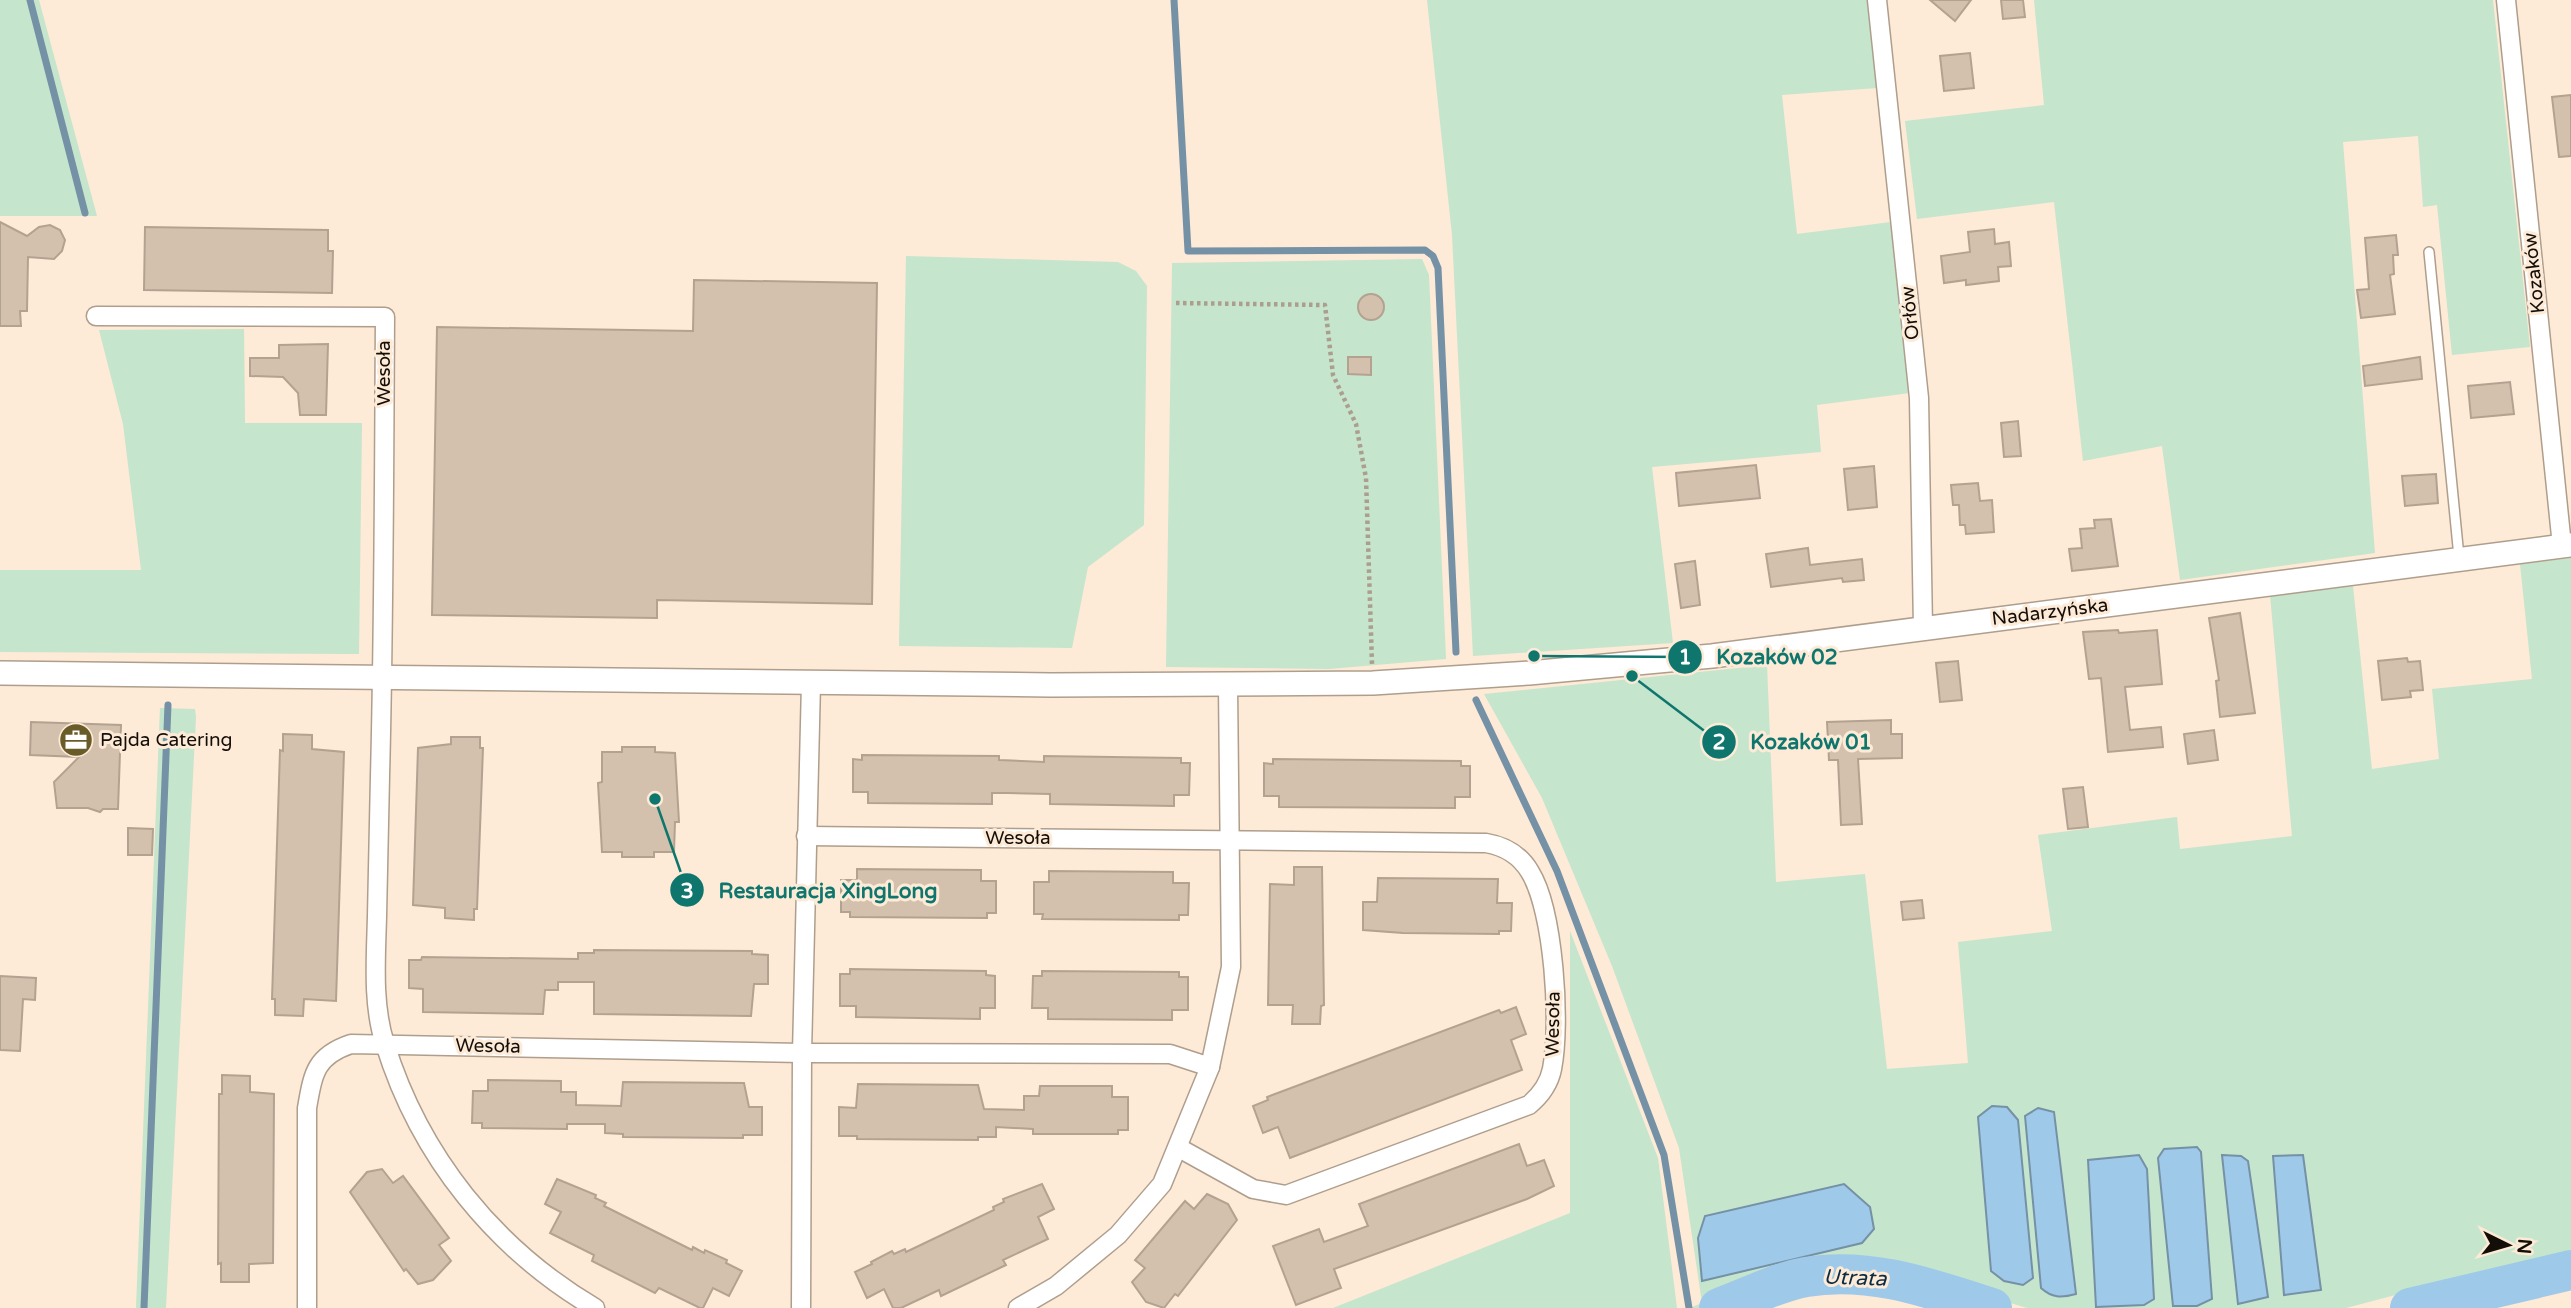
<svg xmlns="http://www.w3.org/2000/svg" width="2571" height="1308" viewBox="0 0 2571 1308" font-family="'Varela Round',sans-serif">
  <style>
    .green { fill: #c5e5cc }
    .water { fill: #9fc9e9; stroke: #7591a6; stroke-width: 2 }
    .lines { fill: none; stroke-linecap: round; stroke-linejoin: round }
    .stream { stroke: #7591a6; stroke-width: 7 }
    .river { stroke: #9fc9e9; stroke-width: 40 }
    .building { fill: #d3c1ae; stroke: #b4a290; stroke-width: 2 }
    .service-casing { stroke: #af9e8c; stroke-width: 12 }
    .minor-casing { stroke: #af9e8c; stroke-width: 21 }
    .tertiary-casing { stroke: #af9e8c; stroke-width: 26 }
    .path { stroke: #ac9e8f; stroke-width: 4.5; stroke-dasharray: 3.5 3.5; stroke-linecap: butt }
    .service { stroke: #fff; stroke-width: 9 }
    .minor { stroke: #fff; stroke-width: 18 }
    .tertiary { stroke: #fff; stroke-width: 23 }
    .labels { text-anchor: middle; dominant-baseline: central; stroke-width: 6; stroke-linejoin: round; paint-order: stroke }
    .street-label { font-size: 19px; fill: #140e08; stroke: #fdead7 }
    .poi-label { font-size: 19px; fill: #140e08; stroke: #fdead7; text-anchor: start }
    .water-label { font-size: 21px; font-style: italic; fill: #0b2c43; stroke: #fdead7 }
    .leader { fill: none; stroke: #0f766e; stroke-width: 2.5 }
    .callout-dot { fill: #0f766e; stroke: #fdead7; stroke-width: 2.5 }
    .mark-label { font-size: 21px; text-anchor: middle; font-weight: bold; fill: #fff }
    .callout-label { font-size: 21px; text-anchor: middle; font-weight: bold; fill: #0f766e; stroke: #fdead7; stroke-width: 6; stroke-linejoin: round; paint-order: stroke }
  </style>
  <rect width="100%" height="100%" fill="#fdead7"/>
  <g class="green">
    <path d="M0,0H39L97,216H0Z"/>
    <path d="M1427,0H1867L1877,88L1782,95L1797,234L1891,222L1910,393L1817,405L1821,452L1652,467L1673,643L1473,656L1452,235Z"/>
    <path d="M2034,0H2493L2530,347L2452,355L2437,205L2423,207L2418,136L2343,142L2375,553L2180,580L2162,446L2083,461L2054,202L1917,219L1905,121L2044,105Z"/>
    <path d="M906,256L1118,262L1136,271L1147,286L1144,525L1088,567L1072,648L899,646Z"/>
    <path d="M1422,259L1429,275L1446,659L1329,669L1166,667L1172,263Z"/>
    <path d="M244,329L245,423H362L359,654L0,652V570H141L123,424L99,330Z"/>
    <path d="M2571,558V1254L2487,1271L2346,1308H2027L1905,1271L1821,1263L1774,1274L1702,1303V1308H1690L1702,1303L1679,1148L1612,966L1542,798L1484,694L1767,665L1776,882L1865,874L1887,1069L1968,1063L1958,942L2052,931L2038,835L2177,817L2180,849L2292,836L2270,595L2353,586L2372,769L2439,759L2432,689L2532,679L2520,564Z"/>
    <path d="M160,708L195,709L196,717L166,1308H136Z"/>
    <path d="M1570,931L1658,1158L1677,1308H1333L1570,1213Z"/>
  </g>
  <g class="water">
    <path d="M1992,1106L2007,1107L2018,1120L2033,1278L2023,1285L2004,1281L1991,1271L1978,1117Z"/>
    <path d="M2038,1108L2054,1112L2076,1294C2061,1298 2052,1298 2041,1288L2025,1116Z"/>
    <path d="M2197,1147L2201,1152L2212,1299L2197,1306H2173L2158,1158L2164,1149Z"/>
    <path d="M2139,1155L2147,1169L2154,1299L2144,1305L2096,1307L2088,1160Z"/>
    <path d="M2222,1155L2241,1156L2248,1161L2268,1297L2238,1304Z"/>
    <path d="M2303,1155L2321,1290L2284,1295L2273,1156Z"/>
    <path d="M1844,1184L1870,1207L1874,1229L1862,1243L1702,1281L1698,1238L1705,1216Z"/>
  </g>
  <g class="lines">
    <g class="stream">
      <path d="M30,0L85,213"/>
      <path d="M1174,0L1188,251L1425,250L1433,256L1438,268L1456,652"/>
      <path d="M1476,700L1557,871L1664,1155L1689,1308"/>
      <path d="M144,1308L168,705"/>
    </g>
    <g class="river">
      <path d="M1719,1308C1747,1298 1777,1282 1806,1277C1871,1266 1932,1289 1992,1308"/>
      <path d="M2410,1308L2571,1270"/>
    </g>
  </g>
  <g class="building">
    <path d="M1930,0H1971L1955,21Z"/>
    <path d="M2001,0H2023L2025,17L2003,19Z"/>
    <path d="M1970,53L1974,88L1944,91L1940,56Z"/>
    <path d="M2571,95V156L2559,157L2552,97Z"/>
    <path d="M0,222L27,236L39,227L50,225L60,230L65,240L62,251L54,259L28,257L27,311H20L21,326H0Z"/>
    <path d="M145,227L328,230V251H333L332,293L144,290Z"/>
    <path d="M1994,229L1995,244L2009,242L2011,266L1998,267L1999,281L1966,285V280L1944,283L1941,256L1970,252L1968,232Z"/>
    <path d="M2396,235L2398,255H2393L2394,274L2390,275L2395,314L2361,318L2357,290L2369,289L2365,238Z"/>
    <path d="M694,280L877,283L872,604L657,600V618L432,615L437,327L693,331Z"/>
    <circle cx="1371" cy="307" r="13"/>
    <path d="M328,344L326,415H300L298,393L283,377L250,376V358H279V345Z"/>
    <path d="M1348,357H1371V375L1348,374Z"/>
    <path d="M2420,357L2422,379L2365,386L2363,366Z"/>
    <path d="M2510,382L2514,414L2471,418L2468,386Z"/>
    <path d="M2018,421L2021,456L2004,457L2001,423Z"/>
    <path d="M1756,465L1760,498L1679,506L1676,473Z"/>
    <path d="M1874,466L1877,507L1848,510L1844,469Z"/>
    <path d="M2436,474L2438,503L2405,506L2402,476Z"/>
    <path d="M1978,483L1980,501L1992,500L1994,532L1966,534L1965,525H1960L1959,505H1953L1951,485Z"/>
    <path d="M2111,519L2118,566L2072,571L2069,549L2082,548L2080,529L2095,528L2094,520Z"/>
    <path d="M1808,548L1810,565L1862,559L1864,580L1843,582L1842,578L1771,587L1766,554Z"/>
    <path d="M1695,561L1700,605L1681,608L1675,564Z"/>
    <path d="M2240,613L2255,713L2220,717L2216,681L2219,680L2209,618Z"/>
    <path d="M2118,630L2119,633L2157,630L2162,684L2125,687L2130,730L2161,727L2163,747L2108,752L2101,678L2089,679L2083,632Z"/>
    <path d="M2407,658L2408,662L2420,661L2423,690L2410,691L2411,697L2382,700L2378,661Z"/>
    <path d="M1958,661L1962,700L1940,702L1936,663Z"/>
    <path d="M1891,720V734H1902V758L1858,759L1862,824L1841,825L1838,760H1829L1827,722Z"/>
    <path d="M31,722L121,725L118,809H103L100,812L88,808H57L54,782L79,757L30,755Z"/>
    <path d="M2214,730L2218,760L2188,764L2184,734Z"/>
    <path d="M283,734L312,735V749L344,752L336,1001L304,999L303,1016L275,1015V999H272L280,750L283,751Z"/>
    <path d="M451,737H480V748H483L477,909H474V920L445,918V908L413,905L418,748L451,744Z"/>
    <path d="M622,747H655V752L675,753L679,822H675L674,852H654V857H622V852H602L598,783L602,782V752H622Z"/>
    <path d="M862,755L999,756V760L1044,762V756L1181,758V763H1190L1189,795H1174V806L1050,804V794L1008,793H992V804L868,803V792H853V759L862,760Z"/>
    <path d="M1273,759L1461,761V766H1470V797H1455V808L1279,807V796H1264V763L1273,764Z"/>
    <path d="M2083,787L2088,827L2068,829L2063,789Z"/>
    <path d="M128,828L153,829L152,855H128Z"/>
    <path d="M1294,867H1322L1324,1005L1321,1006L1320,1024H1292L1293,1005H1268L1270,884L1294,885Z"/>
    <path d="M857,869L981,870V881H996V913H987V918L850,917V912H841V880H857Z"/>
    <path d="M1049,871L1173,872V883H1189L1188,915H1179V920L1042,919L1043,914H1034V882H1049Z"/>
    <path d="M1378,878L1498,879L1497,903H1512L1511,931H1499V934L1403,933L1363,930V902H1377Z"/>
    <path d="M1922,900L1924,918L1903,920L1901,902Z"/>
    <path d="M594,950L752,951V954L768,955V984H754L751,1016L594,1014V982H558V990H545L543,1014L423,1012V989L409,988V960H421L422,957L578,959V953H594Z"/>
    <path d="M850,969L986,971V975L995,976V1008H980V1019L856,1017V1006H840V974H850Z"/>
    <path d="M1042,971L1179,972V977H1188V1010H1172V1020L1048,1019V1008H1032L1033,976H1042Z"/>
    <path d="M0,976L36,978L35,1000L23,999L20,1051L0,1050Z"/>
    <path d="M1516,1007L1526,1034L1511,1040L1522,1070L1290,1158L1278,1127L1263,1133L1253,1106L1268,1100L1267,1097L1499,1010L1501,1013Z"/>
    <path d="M222,1075L250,1076V1092L274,1094L273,1263L249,1264V1282H221V1263L218,1264L219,1094H222Z"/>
    <path d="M488,1080L561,1081V1092H576V1105L621,1106L623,1082L744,1083L749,1107H762V1135H743V1138L623,1137V1134L605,1133V1124H567V1129L482,1128V1123H472L473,1091H488Z"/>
    <path d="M858,1084L978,1085L984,1109L1024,1110V1096H1039L1040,1086H1112V1097H1128V1130H1118V1134H1033V1129L996,1127V1137H978V1140L857,1139V1136H839V1107L856,1108Z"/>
    <path d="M1519,1144L1527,1166L1544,1160L1554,1186L1527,1199L1334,1269L1341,1288L1296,1305L1273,1246L1319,1229L1324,1242L1368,1226L1359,1204Z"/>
    <path d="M382,1169L393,1183L403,1176L449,1238L439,1245L451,1261L433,1280L418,1284L406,1269L404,1271L350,1192L367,1172Z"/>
    <path d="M557,1179L596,1195L595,1198L606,1203L604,1206L692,1250L693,1247L704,1253L705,1250L727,1260L726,1263L742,1271L729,1296L713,1288L703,1308H700L659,1288L655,1293L592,1261L594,1255L550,1233L561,1212L545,1204Z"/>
    <path d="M1042,1184L1054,1209L1038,1217L1048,1239L1003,1260L1006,1265L941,1296L939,1290L901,1308H893L884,1289L867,1298L855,1272L872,1264L871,1262L892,1251L894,1254L905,1249L906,1252L994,1210L993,1207L1004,1202L1003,1199Z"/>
    <path d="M1207,1194L1228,1204L1237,1220L1178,1296L1175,1294L1164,1308L1146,1302L1132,1282L1145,1268L1135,1260L1185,1201L1194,1209Z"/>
  </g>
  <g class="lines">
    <g class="service-casing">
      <path id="service" d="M2429,252L2459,557"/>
    </g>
    <g class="minor-casing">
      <g id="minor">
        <path d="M1877,0L1919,398L1923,628"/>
        <path d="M2506,0L2562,546"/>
        <path d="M96,316L385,317C384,470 384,623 380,776C379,822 378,869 377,916C376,958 372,1004 385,1044C420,1157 495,1249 595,1308"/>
        <path d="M806,836L1486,843C1504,846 1520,855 1530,872C1554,911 1561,1024 1552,1069C1549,1084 1541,1095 1529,1105L1286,1195L1253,1189L1179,1148"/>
        <path d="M307,1308V1108C313,1074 315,1056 351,1044L802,1053L1170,1054L1210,1067"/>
        <path d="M801,1308L802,1053L811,683"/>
        <path d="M1018,1308L1056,1286L1118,1235L1162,1184L1210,1067L1231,967L1228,686"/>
      </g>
    </g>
    <g class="tertiary-casing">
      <path id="tertiary" d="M0,673L1051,685L1373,683L1529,673L1712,656L2571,545"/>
    </g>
    <path class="path" d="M1176,303L1325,305L1333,375L1356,424L1366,478L1372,664"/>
    <use href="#service" class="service"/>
    <use href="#minor" class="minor"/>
    <use href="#tertiary" class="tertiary"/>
  </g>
  <defs>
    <g id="office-disc" transform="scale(1.75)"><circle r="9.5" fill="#695c29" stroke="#fdead7"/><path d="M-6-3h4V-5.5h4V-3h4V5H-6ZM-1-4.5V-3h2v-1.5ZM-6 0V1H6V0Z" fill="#fff"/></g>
  </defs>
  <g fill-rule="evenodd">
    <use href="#office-disc" x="76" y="740"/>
  </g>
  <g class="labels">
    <g class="street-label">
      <text transform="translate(2534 273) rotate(-96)">Kozaków</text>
      <text transform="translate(1910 313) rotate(-96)">Orłów</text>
      <text transform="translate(384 373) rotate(-90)">Wesoła</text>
      <text transform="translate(2050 612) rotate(-7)">Nadarzyńska</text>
      <text x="1018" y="838">Wesoła</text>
      <text transform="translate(1553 1024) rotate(-89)">Wesoła</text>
      <text transform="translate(488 1046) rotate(1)">Wesoła</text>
    </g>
    <g class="poi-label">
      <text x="100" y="740">Pajda Catering</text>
    </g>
    <g class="water-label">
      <text transform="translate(1855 1278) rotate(2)">Utrata</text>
    </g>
  </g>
  <path class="leader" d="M1534 656L1685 657M1632 676L1719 742M655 799L687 890"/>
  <g class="callout-dot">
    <circle cx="1534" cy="656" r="7"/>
    <circle cx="1632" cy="676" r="7"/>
    <circle cx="655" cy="799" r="7"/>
    <circle cx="1685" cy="657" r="18"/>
    <circle cx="1719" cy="742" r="18"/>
    <circle cx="687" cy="890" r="18"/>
  </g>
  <g class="mark-label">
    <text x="1685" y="664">1</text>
    <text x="1719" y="749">2</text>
    <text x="687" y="898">3</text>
  </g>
  <g class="callout-label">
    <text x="1777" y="664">Kozaków 02</text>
    <text x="1811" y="749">Kozaków 01</text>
    <text x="828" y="898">Restauracja XingLong</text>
  </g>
  <g transform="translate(2508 1245) rotate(95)" stroke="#fdead7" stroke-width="5" paint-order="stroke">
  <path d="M0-5L12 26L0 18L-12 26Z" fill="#140e08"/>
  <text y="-10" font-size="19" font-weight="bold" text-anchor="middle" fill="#140e08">N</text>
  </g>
</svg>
